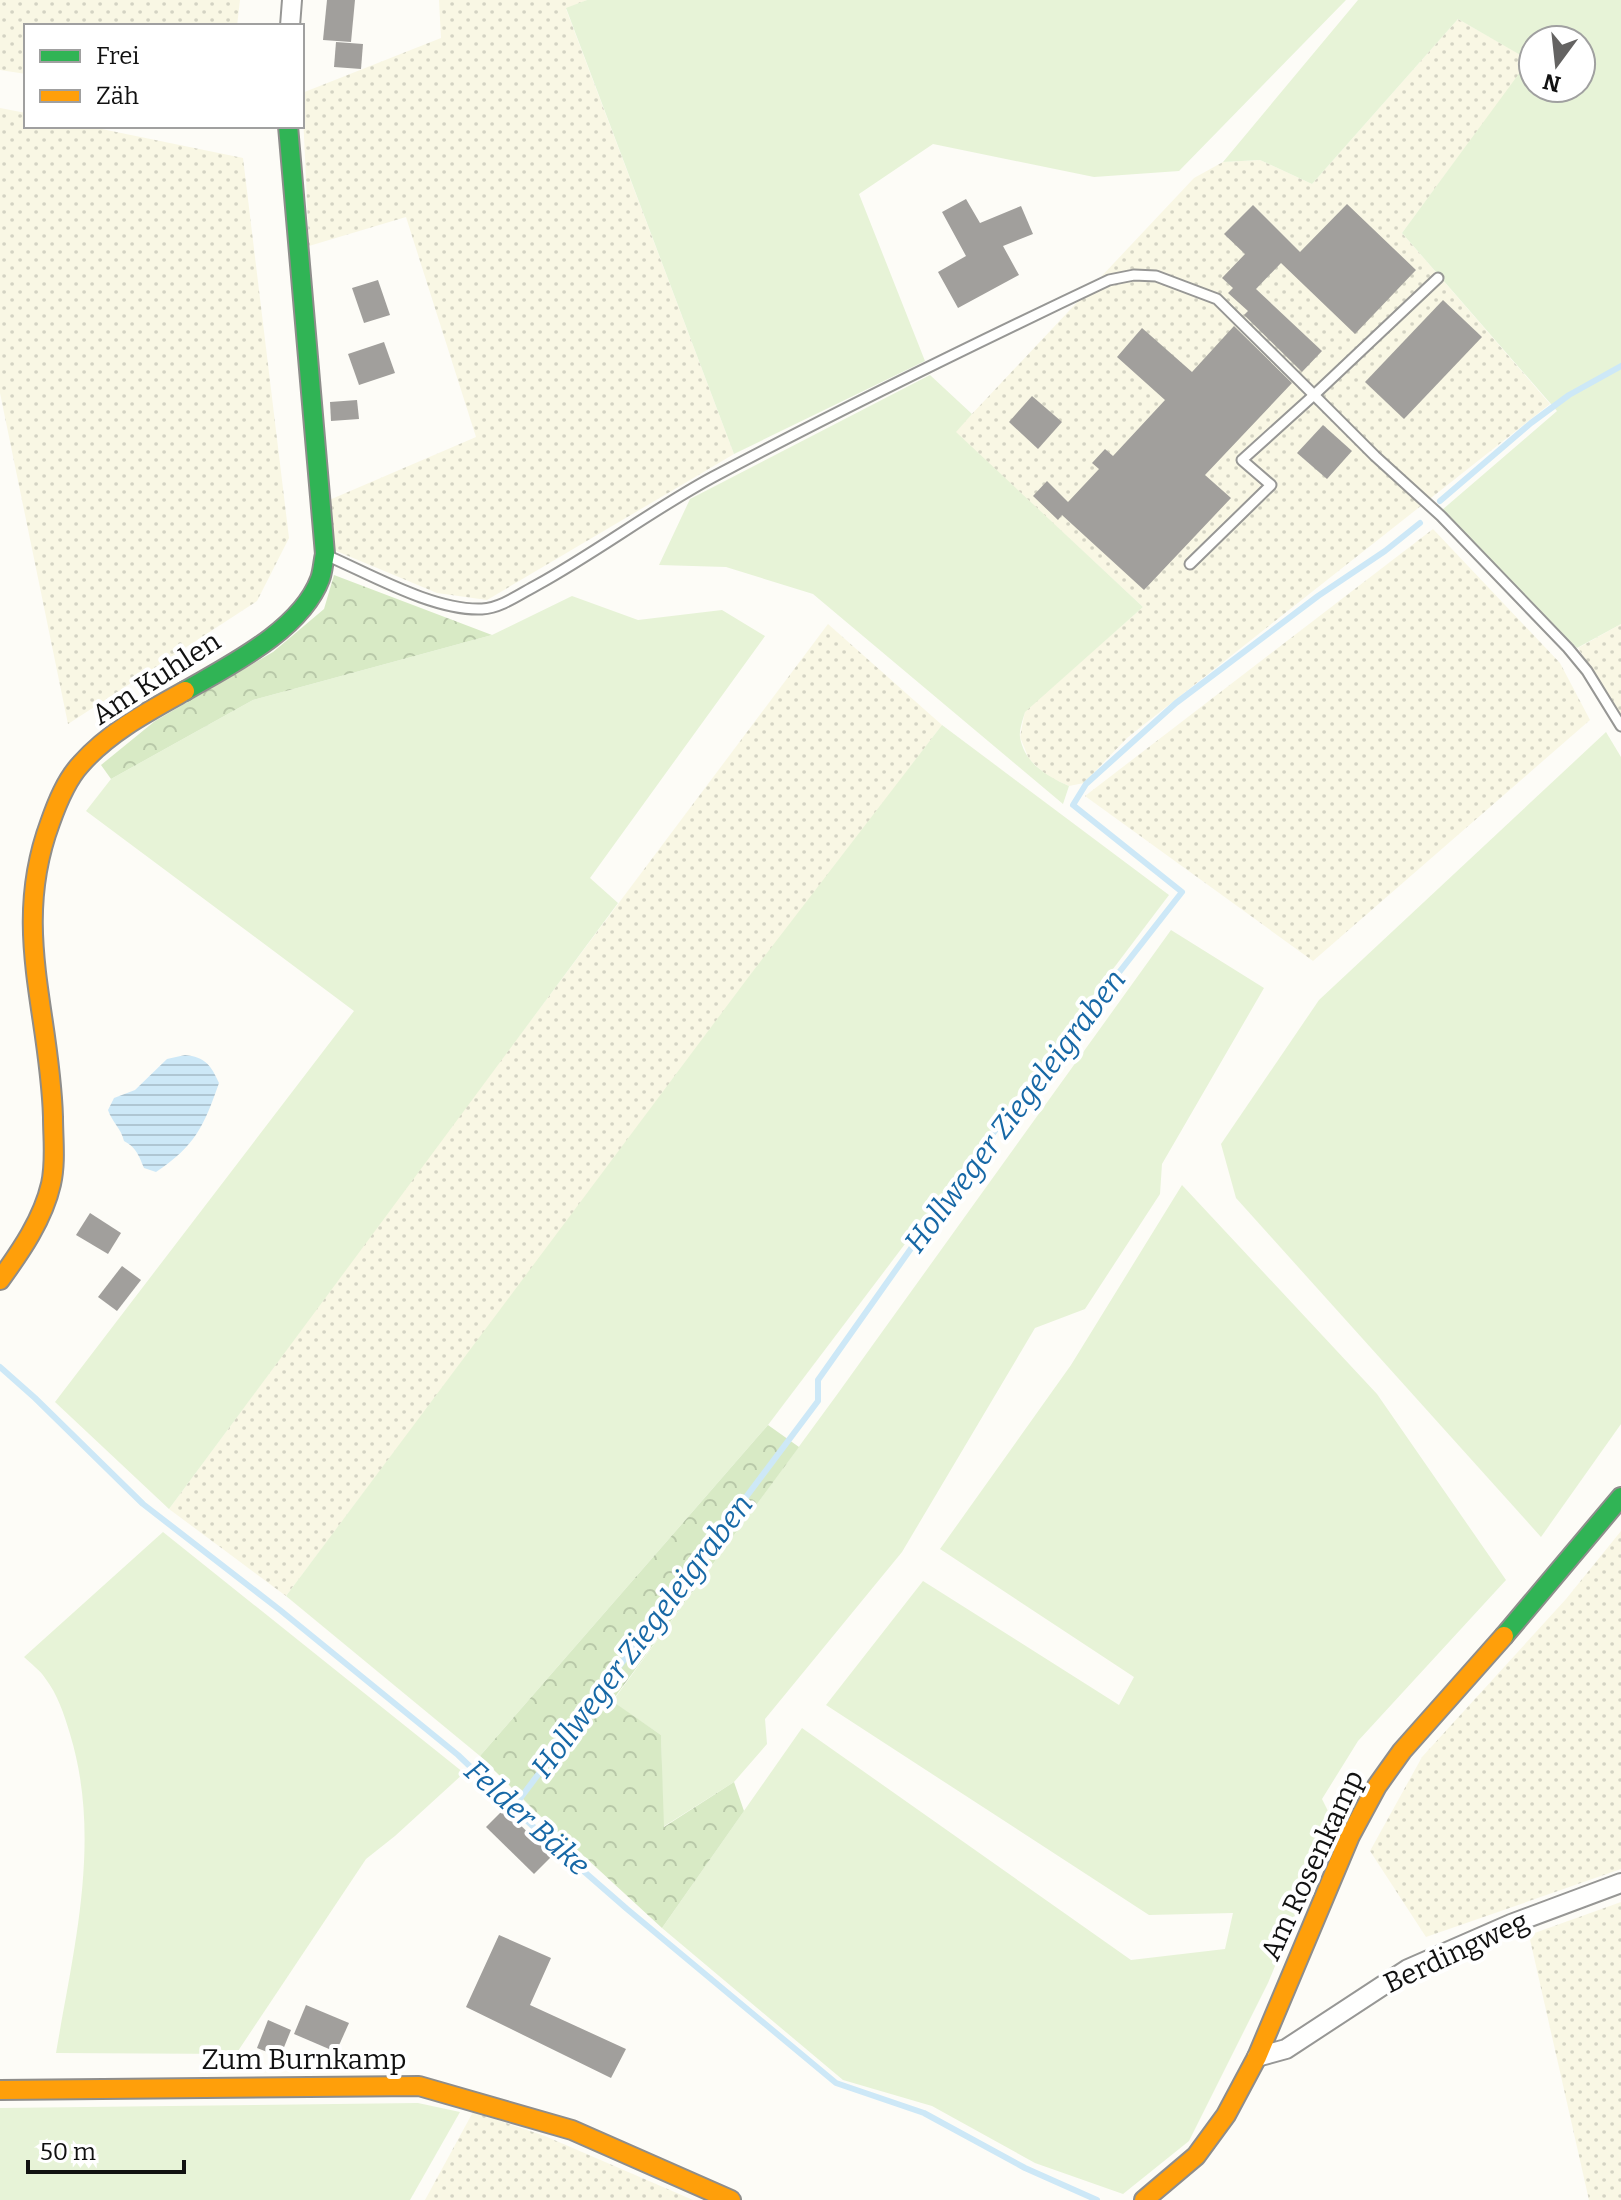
<svg xmlns="http://www.w3.org/2000/svg" width="1621" height="2200" viewBox="0 0 1621 2200" font-family="Bitter,serif">
  <style>
    .farmland { fill: url(#farmland-dots) }
    .grass { fill: #e7f3d7; fill-rule: evenodd }
    .forest { fill: url(#forest-crowns) }
    .water { fill: url(#water-rules) }
    .lines { fill: none; stroke-linecap: round; stroke-linejoin: round }
    .stream { stroke: #cde8f7; stroke-width: 6 }
    .building { fill: #a19f9c }
    .lane-casing { stroke: #979795; stroke-width: 13 }
    .street-casing { stroke: #979795; stroke-width: 22 }
    .fast-casing { stroke: #8e8d8b; stroke-width: 22 }
    .slow-casing { stroke: #8e8d8b; stroke-width: 22 }
    .lane { stroke: #fffffe; stroke-width: 9 }
    .street { stroke: #fffffe; stroke-width: 18 }
    .fast { stroke: #30b455; stroke-width: 18 }
    .slow { stroke: #ff9f0a; stroke-width: 18 }
    .labels { text-anchor: middle; dominant-baseline: central; stroke-width: 8; stroke-linejoin: round; paint-order: stroke }
    .street-label { font-size: 28px; fill: #111; stroke: #fff }
    .water-label { font-size: 30px; font-style: italic; fill: #1768a6; stroke: #fff }
  </style>
  <defs>
    <pattern id="farmland-dots" width="8" height="8" patternUnits="userSpaceOnUse" patternTransform="scale(2)"><rect width="8" height="8" fill="#f9f7e4"/><path d="M2 2h.1M6 6h.1" fill="none" stroke="#d4d3c3" stroke-width="1.8" stroke-linecap="round"/></pattern>
    <pattern id="forest-crowns" width="20" height="18" patternUnits="userSpaceOnUse" patternTransform="scale(2)"><rect width="20" height="18" fill="#d8eac5"/><path d="M2 6a3 3 0 1 1 6 0M12 15a3 3 0 1 1 6 0" fill="none" stroke="#b8c8a8"/></pattern>
    <pattern id="water-rules" width="6" height="5" patternUnits="userSpaceOnUse" patternTransform="scale(2)"><rect width="6" height="5" fill="#cde8f7"/><path d="M0 2.5h6" fill="none" stroke="#afc6d3"/></pattern>
  </defs>
  <rect width="100%" height="100%" fill="#fdfcf7"/>
  <g class="farmland">
    <path d="M0,0H240L237,26H26V74L0,70Z"/>
    <path d="M439,0H587L566,9L734,454L487,600L437,593L334,550L327,501L476,437L406,217L309,246L302,93L441,38Z"/>
    <path d="M1458,19L1530,60L1402,233L1550,404L1127,738L1084,783L1069,786L1047,776L1029,759L1020,737L1025,711L1143,607L955,432L1194,178L1223,162L1260,160L1312,184Z"/>
    <path d="M0,108L26,113V126H87L243,158L289,538L257,601L68,724L0,393Z"/>
    <path d="M1433,529L1560,663L1590,720L1313,961L1085,796Z"/>
    <path d="M828,624L942,725L286,1596L169,1509L459,1116Z"/>
    <path d="M1621,624V716L1578,648Z"/>
    <path d="M1621,1531V1869L1426,1937L1370,1851L1422,1757L1566,1599Z"/>
    <path d="M1621,1902V2200H1589L1529,1935Z"/>
    <path d="M473,2112L545,2136L693,2200H425Z"/>
  </g>
  <g class="grass">
    <path d="M587,0H1346L1179,171L1094,177L933,144L859,194L925,361L734,454L566,8Z"/>
    <path d="M1358,0H1621V624L1577,648L1442,510L1557,411L1402,233L1529,60L1458,19L1312,184L1260,160L1223,162ZM1533,40H1581V88H1533Z"/>
    <path d="M930,375L972,414L956,432L1143,607L1025,712C1023,719 1019,730 1020,737C1024,763 1048,777 1069,786L1063,804L813,594L726,567L659,565L690,499Z"/>
    <path d="M572,596L638,620L722,610L765,636L590,878L618,903L169,1509L55,1402L354,1011L86,811L111,779L253,700L492,635Z"/>
    <path d="M942,725L1169,895L768,1425L480,1756L286,1596L747,979Z"/>
    <path d="M1606,732L1621,757V1424L1541,1537L1236,1198L1221,1144L1319,1000Z"/>
    <path d="M1171,930L1264,988L1162,1164L1160,1194L1085,1309L1035,1328L902,1552L765,1719L767,1744L734,1782L663,1827L661,1735L612,1702L836,1396Z"/>
    <path d="M1182,1185L1377,1394L1506,1580L1358,1741L1322,1799L1334,1823L1268,1983L1189,2141L1123,2194L1035,2163L932,2106L843,2080L662,1928L802,1728L1131,1960L1225,1949L1233,1913L1149,1915L826,1705L923,1581L1119,1705L1134,1677L940,1549L1071,1365Z"/>
    <path d="M163,1532L464,1773L395,1836L366,1859L236,2054L56,2053C74,1947 102,1839 70,1734C64,1714 58,1695 45,1678C40,1670 31,1664 24,1657Z"/>
    <path d="M418,2103L460,2112L410,2200H0V2108Z"/>
  </g>
  <g class="forest">
    <path d="M334,575L492,635L253,700L111,779L101,765L155,721L273,652L324,609Z"/>
    <path d="M768,1425L799,1447L612,1701L661,1735L664,1827L734,1782L744,1811L662,1928L536,1812L480,1756Z"/>
  </g>
  <path class="water" d="M185,1055C205,1057 211,1065 219,1083C204,1126 195,1146 156,1172L144,1168C139,1156 136,1147 124,1141C121,1128 112,1122 108,1110L114,1098L135,1090L167,1059Z"/>
  <g class="lines">
    <g class="stream">
      <path d="M1440,501L1531,423L1569,395L1621,366"/>
      <path d="M0,1367L35,1398L143,1504L280,1610L458,1755L541,1834L627,1909L836,2083L924,2113L1025,2168L1097,2200"/>
      <path d="M513,1808L818,1401V1380L987,1141L1182,892L1073,805L1086,784L1176,703L1318,596L1385,551L1420,523"/>
    </g>
  </g>
  <g class="building">
    <path d="M327,0H355L351,42L323,40Z"/>
    <path d="M336,42L363,44L361,69L334,67Z"/>
    <path d="M966,199L980,223L1021,206L1033,234L1003,246L1019,275L958,308L938,272L966,256L942,212Z"/>
    <path d="M1347,204L1416,270L1355,334L1281,263L1256,289L1322,351L1302,372L1244,315L1248,311L1228,293L1233,288L1222,278L1245,254L1224,234L1253,205L1300,252Z"/>
    <path d="M378,280L390,315L364,323L352,288Z"/>
    <path d="M1443,300L1482,337L1404,419L1365,382Z"/>
    <path d="M1234,326L1292,383L1205,475L1231,498L1144,590L1062,515L1058,520L1033,496L1047,481L1068,502L1099,469L1092,463L1105,449L1113,456L1165,400L1117,357L1142,328L1192,372Z"/>
    <path d="M384,342L395,373L359,385L348,354Z"/>
    <path d="M1032,396L1062,422L1038,449L1009,422Z"/>
    <path d="M357,400L359,419L331,421L330,402Z"/>
    <path d="M1323,425L1352,451L1327,479L1297,453Z"/>
    <path d="M90,1213L121,1233L108,1254L76,1235Z"/>
    <path d="M122,1266L141,1280L117,1311L98,1297Z"/>
    <path d="M504,1809L552,1856L534,1874L486,1827Z"/>
    <path d="M499,1935L551,1958L530,2005L626,2049L611,2078L466,2007Z"/>
    <path d="M306,2005L349,2023L336,2052L294,2034Z"/>
    <path d="M268,2020L291,2030L280,2057L257,2048Z"/>
  </g>
  <g class="lines">
    <g class="lane-casing">
      <g id="lane">
        <path d="M328,556C372,575 434,611 482,609C501,608 520,594 537,585C597,552 652,510 713,477C843,408 976,343 1109,280L1134,275L1156,276L1217,299L1314,395L1438,278"/>
        <path d="M1190,564L1271,485L1242,460L1314,395L1375,456L1441,516L1568,648L1587,671L1621,726"/>
      </g>
    </g>
    <g class="street-casing">
      <g id="street">
        <path d="M290,26L292,0"/>
        <path d="M1257,2057L1286,2049L1408,1969L1511,1924L1621,1883"/>
      </g>
    </g>
    <g class="fast-casing">
      <g id="fast">
        <path d="M185,691C230,665 301,630 320,579C323,571 323,562 325,554L288,126"/>
        <path d="M1504,1636L1621,1497"/>
      </g>
    </g>
    <g class="slow-casing">
      <g id="slow">
        <path d="M0,1280C21,1251 43,1219 51,1184C56,1162 53,1139 53,1117C50,1012 11,928 50,823C57,803 66,780 81,764C109,732 149,711 185,691"/>
        <path d="M0,2090L419,2086L572,2130L731,2200"/>
        <path d="M1144,2200L1196,2156L1226,2115L1257,2057L1350,1836L1377,1786L1402,1751L1504,1636"/>
      </g>
    </g>
    <use href="#lane" class="lane"/>
    <use href="#street" class="street"/>
    <use href="#fast" class="fast"/>
    <use href="#slow" class="slow"/>
  </g>
  <g class="labels">
    <g class="street-label">
      <text transform="translate(156 678) rotate(-33)">Am Kuhlen</text>
      <text transform="translate(1312 1865) rotate(-65)">Am Rosenkamp</text>
      <text transform="translate(1456 1952) rotate(-25)">Berdingweg</text>
      <text x="304" y="2059">Zum Burnkamp</text>
    </g>
    <g class="water-label">
      <text transform="translate(1015 1111) rotate(-53)">Hollweger Ziegeleigraben</text>
      <text transform="translate(642 1636) rotate(-53)">Hollweger Ziegeleigraben</text>
      <text transform="translate(527 1818) rotate(42)">Felder Bäke</text>
    </g>
  </g>
  <rect x="24" y="24" width="280" height="104" fill="#ffffff" stroke="#a0a0a0" stroke-width="2"/>
  <rect x="40" y="50" width="40" height="12" fill="#30b455" stroke="#a0a0a0" stroke-width="2"/>
  <text x="96" y="64" font-size="24" fill="#111111">Frei</text>
  <rect x="40" y="90" width="40" height="12" fill="#ff9f0a" stroke="#a0a0a0" stroke-width="2"/>
  <text x="96" y="104" font-size="24" fill="#111111">Zäh</text>
  <g transform="translate(1557 64) rotate(195)"><circle r="38" fill="#ffffff" stroke="#a0a0a0" stroke-width="2"/>
  <path d="M0-6L14 30L0 20L-14 30Z" fill="#646362"/>
  <text y="-12" font-size="22" font-weight="bold" text-anchor="middle" fill="#111111">N</text>
  </g>
  <path d="M28 2160v12h156v-12" fill="none" stroke="#111111" stroke-width="4"/>
  <text x="40" y="2160" font-size="24" fill="#111111" stroke="#ffffff" stroke-width="6" paint-order="stroke">50 m</text>
</svg>
